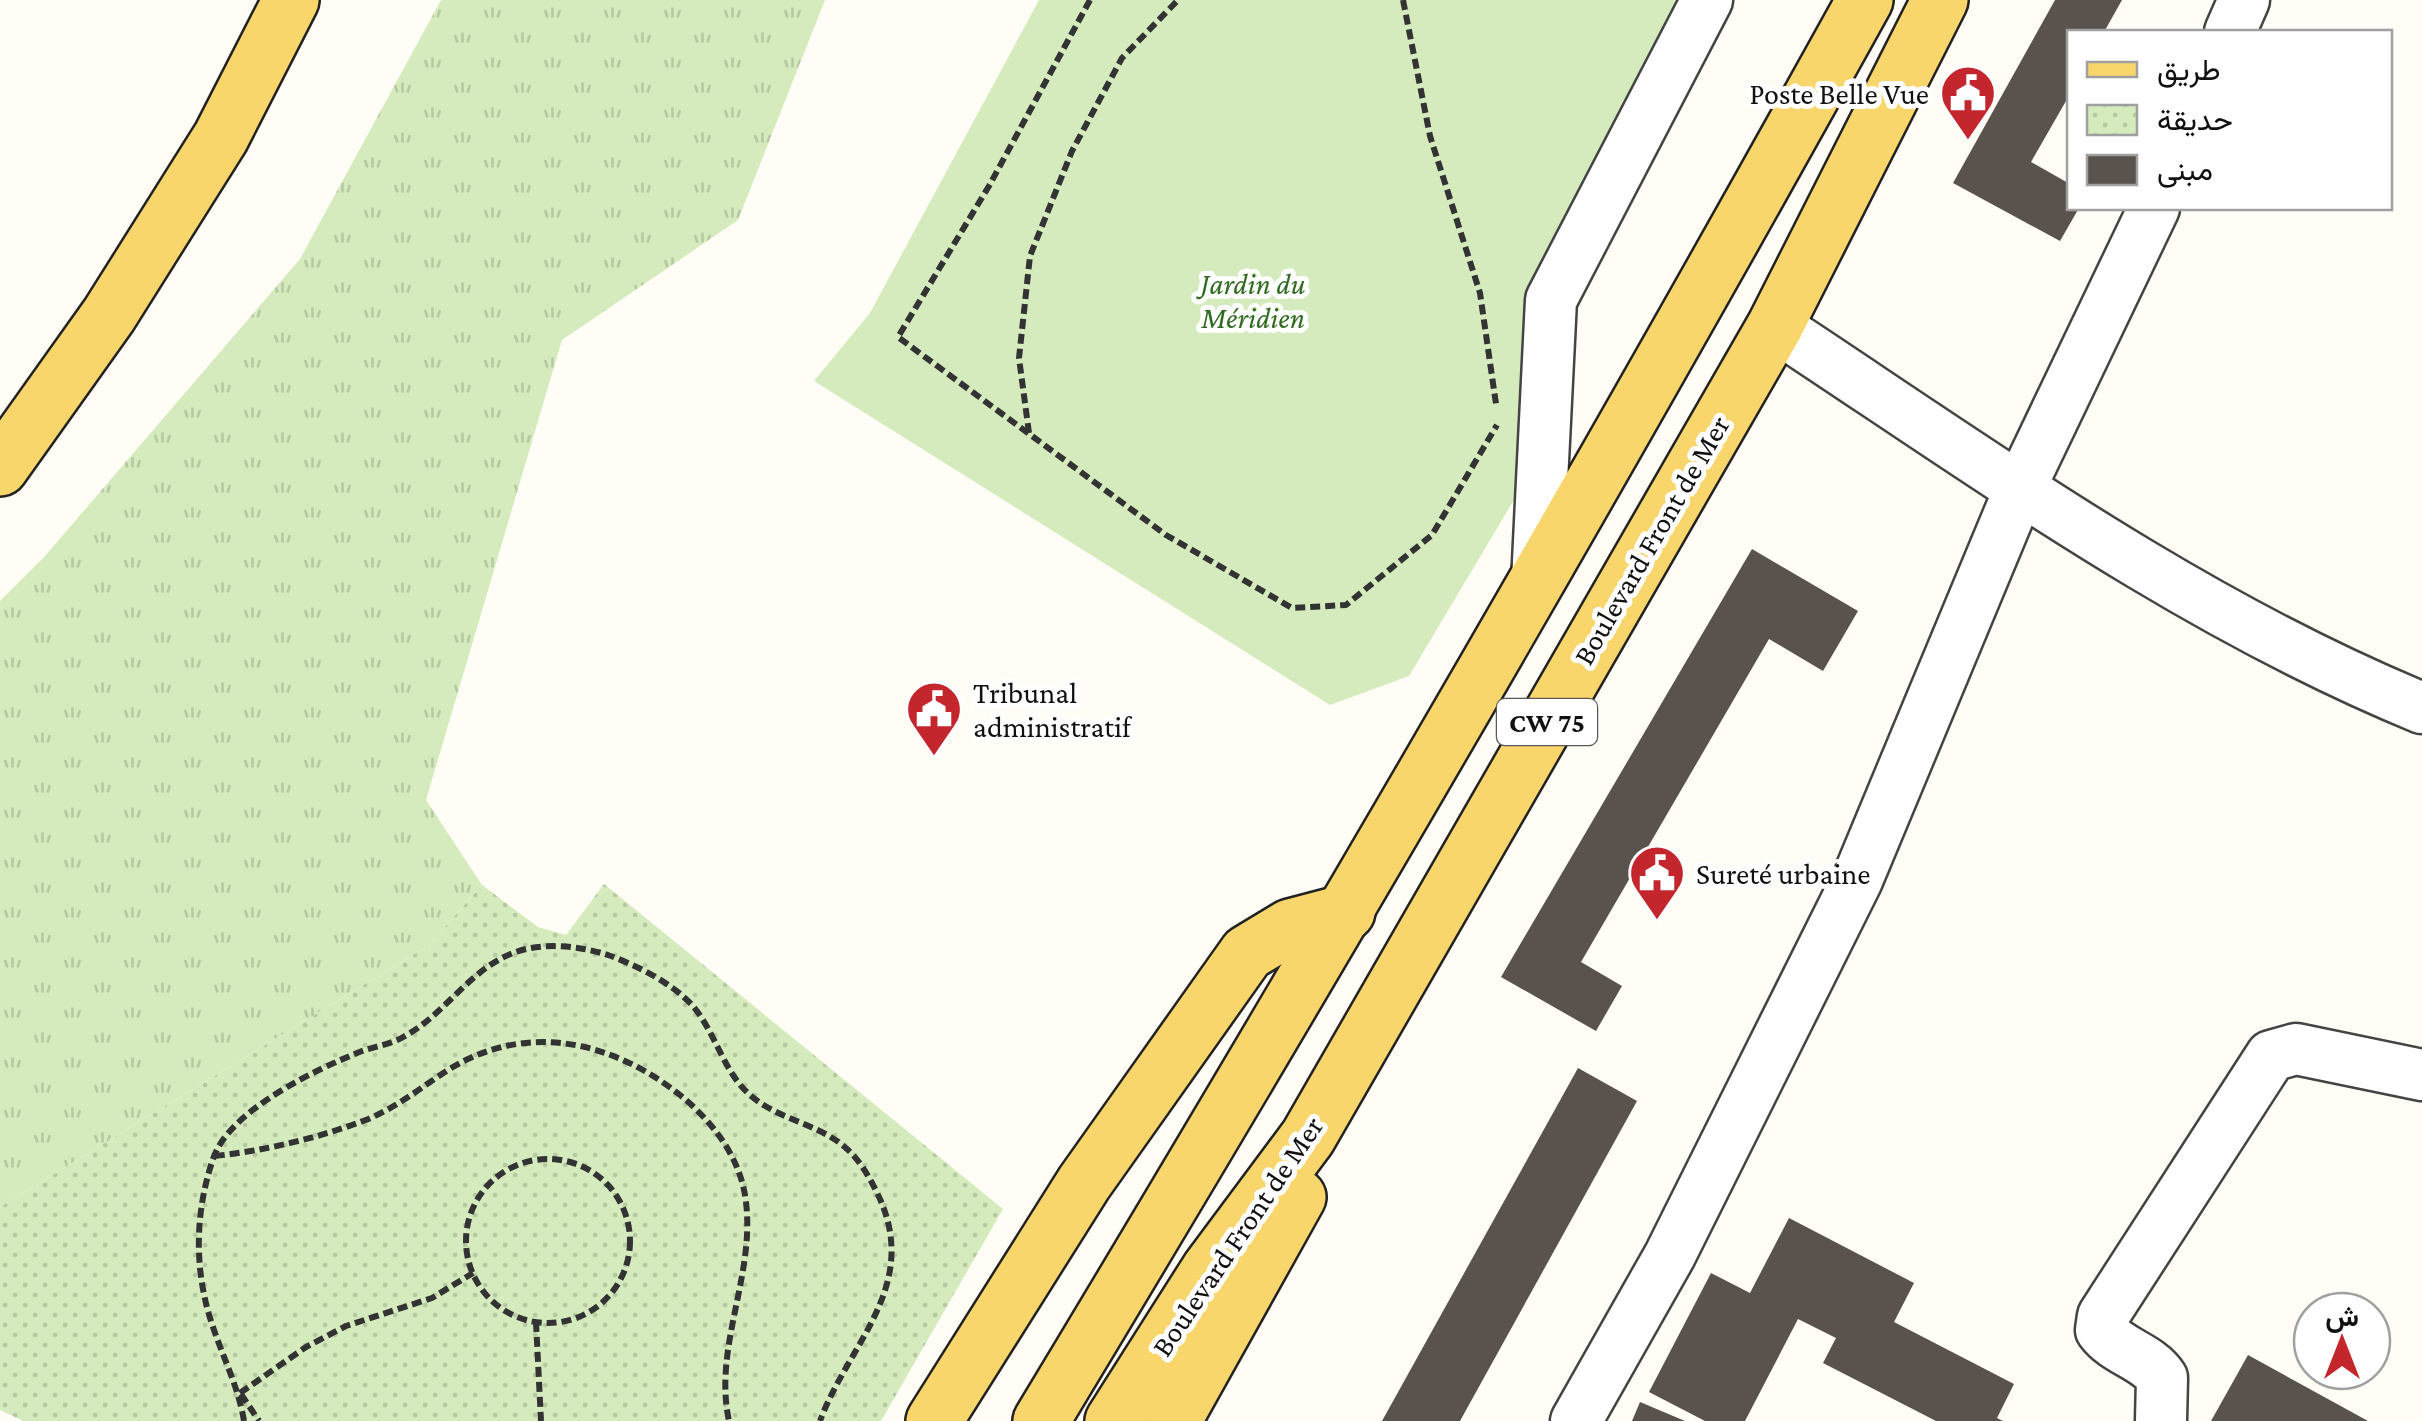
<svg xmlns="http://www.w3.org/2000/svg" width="2422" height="1421" viewBox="0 0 2422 1421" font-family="'Crimson Pro',Vazirmatn,serif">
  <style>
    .grass { fill: url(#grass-tufts) }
    .park { fill: url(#park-dots) }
    .garden { fill: #d5ebbd }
    .building { fill: #5a524d }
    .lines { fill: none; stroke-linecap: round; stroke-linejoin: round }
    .minor-casing { stroke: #444; stroke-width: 55 }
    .major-casing { stroke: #222; stroke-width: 60 }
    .path { stroke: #333; stroke-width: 6; stroke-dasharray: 10 5; stroke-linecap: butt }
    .minor { stroke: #fff; stroke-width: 50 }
    .major { stroke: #f9d66b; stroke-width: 55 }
    .labels { text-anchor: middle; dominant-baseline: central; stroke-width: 10; stroke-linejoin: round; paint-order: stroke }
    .shield { fill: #fff; stroke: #585858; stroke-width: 2.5 }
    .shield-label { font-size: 28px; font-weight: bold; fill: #111 }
    .poi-label { font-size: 30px; fill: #111; stroke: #fff; text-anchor: start }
    .park-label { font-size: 30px; font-style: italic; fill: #2f6b1f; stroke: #fff }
    .street-label { font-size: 30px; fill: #111; stroke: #fff }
  </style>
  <defs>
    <pattern id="grass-tufts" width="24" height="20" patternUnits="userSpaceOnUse" patternTransform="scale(2.5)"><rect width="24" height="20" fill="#d5ebbd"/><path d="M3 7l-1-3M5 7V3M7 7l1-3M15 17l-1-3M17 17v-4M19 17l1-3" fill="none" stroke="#b6c8a1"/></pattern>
    <pattern id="park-dots" width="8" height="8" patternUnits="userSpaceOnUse" patternTransform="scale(2.5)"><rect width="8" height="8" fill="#d5ebbd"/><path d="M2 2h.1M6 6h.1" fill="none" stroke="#b6c8a1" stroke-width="1.8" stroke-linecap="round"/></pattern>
  </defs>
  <rect width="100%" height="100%" fill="#fffdf5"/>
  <path class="grass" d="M441,0H825L738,220L562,340L426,800L482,885L429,945L0,1207V601L45,556L300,259Z"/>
  <path class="park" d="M604,884L1003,1209L881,1421H23L0,1410V1207L429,945L482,885L538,927L566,935Z"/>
  <path class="garden" d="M1039,0H1724L1564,277L1527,478L1409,676L1330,705L814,381L870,313Z"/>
  <g class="building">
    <path d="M2055,0H2122L2104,32H2070V94L2031,162L2070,184V208H2079L2060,241L1953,183Z"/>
    <path d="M1752,549L1858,611L1823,671L1769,639L1581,962L1622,986L1596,1031L1501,977Z"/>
    <path d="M1578,1068L1637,1101L1460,1421H1382Z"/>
    <path d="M1789,1218L1914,1283L1894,1322L2014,1384L1997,1418L2003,1421H1936L1823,1363L1836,1338L1798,1319L1745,1421H1705L1649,1392L1711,1273L1750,1293Z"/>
    <path d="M2248,1355L2368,1421H2211Z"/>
    <path d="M1640,1402L1685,1421H1632Z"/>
  </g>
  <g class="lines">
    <g class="minor-casing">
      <g id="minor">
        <path d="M2230,32L2244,0"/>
        <path d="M1775,326C1983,463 2190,613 2422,708"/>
        <path d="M1537,582L1551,300L1707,0"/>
        <path d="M1576,1421L1670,1255L1857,880L2021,486L2154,208"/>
        <path d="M2161,1421L2162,1378C2148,1356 2117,1352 2101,1330L2103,1316L2271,1056L2296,1049L2422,1075"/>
      </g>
    </g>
    <g class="major-casing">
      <g id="major">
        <path d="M0,468L109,315L221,137L291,0"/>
        <path d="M934,1421L1084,1183L1247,953L1290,927L1347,912"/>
        <path d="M1041,1421C1324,952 1600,479 1865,0"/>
        <path d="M1113,1421L1209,1270L1308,1137L1775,326L1940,0"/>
        <path d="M1173,1421L1298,1197"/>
      </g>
    </g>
    <g class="path">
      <path d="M1090,0L989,186L898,337L1166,535L1292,608L1346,605L1432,535L1497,425"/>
      <path d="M1403,0L1430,136L1480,293L1496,404"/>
      <path d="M1029,433L1019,358L1030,256L1072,151L1122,58L1178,0"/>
      <path d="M215,1156C263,1151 318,1138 363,1121C395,1109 420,1088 448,1070C526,1021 612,1041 680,1095C713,1122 741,1158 746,1202C755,1277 713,1347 729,1421"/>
      <circle cx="548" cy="1241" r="82"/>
      <path d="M536,1322L541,1421"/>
      <path d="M240,1393L306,1347L346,1326L432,1298L473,1273"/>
      <path d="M241,1394L259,1421"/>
      <path d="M244,1421C238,1385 222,1356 211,1321C194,1268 195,1212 213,1159C229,1110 317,1069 362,1051C376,1046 392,1044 405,1036C449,1012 474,961 526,949C552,943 583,947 608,955C636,965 672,983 692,1005C715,1031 723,1071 749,1094C777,1120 819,1123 847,1149C861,1161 872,1182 880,1199C919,1288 849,1343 820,1421"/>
    </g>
    <use href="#minor" class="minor"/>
    <use href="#major" class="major"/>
  </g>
  <defs>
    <g id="civic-pin" transform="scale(2.875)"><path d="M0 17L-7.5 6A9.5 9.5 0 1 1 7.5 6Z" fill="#c4262e" stroke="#fff"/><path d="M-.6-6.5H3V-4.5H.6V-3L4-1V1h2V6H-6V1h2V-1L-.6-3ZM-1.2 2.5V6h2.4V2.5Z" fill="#fff"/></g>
  </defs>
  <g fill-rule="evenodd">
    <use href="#civic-pin" x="1968" y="93"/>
    <use href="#civic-pin" x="934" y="709"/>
    <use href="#civic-pin" x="1657" y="873"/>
  </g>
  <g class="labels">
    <rect class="shield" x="1497" y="699" width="100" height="46" rx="8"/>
    <g class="shield-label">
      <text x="1547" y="722">CW 75</text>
    </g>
    <g class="poi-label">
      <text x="1929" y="93" text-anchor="end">Poste Belle Vue</text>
      <text x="973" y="692">Tribunal<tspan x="973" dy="34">administratif</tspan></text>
      <text x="1696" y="873">Sureté urbaine</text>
    </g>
    <g class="park-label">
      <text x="1253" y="283">Jardin du<tspan x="1253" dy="34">Méridien</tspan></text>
    </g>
    <g class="street-label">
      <text transform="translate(1651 540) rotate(-60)">Boulevard Front de Mer</text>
      <text transform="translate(1237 1236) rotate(-56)">Boulevard Front de Mer</text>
    </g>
  </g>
  <rect x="2067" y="30" width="325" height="180" fill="#ffffff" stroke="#a0a0a0" stroke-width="2.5"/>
  <rect x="2087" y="62" width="50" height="15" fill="#f9d66b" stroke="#a0a0a0" stroke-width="2.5"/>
  <text x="2157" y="80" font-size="30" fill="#111111">طريق</text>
  <rect x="2087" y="105" width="50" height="30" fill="url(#park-dots)" stroke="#a0a0a0" stroke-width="2.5"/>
  <text x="2157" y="130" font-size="30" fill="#111111">حديقة</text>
  <rect x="2087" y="155" width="50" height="30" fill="#5a524d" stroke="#a0a0a0" stroke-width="2.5"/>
  <text x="2157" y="180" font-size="30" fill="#111111">مبنى</text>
  <g transform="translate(2342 1341)"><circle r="48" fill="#ffffff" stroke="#a0a0a0" stroke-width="2.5"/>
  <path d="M0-8L18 38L0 25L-18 38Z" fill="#c4262e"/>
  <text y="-15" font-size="28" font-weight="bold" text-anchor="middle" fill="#111111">ش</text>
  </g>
</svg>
